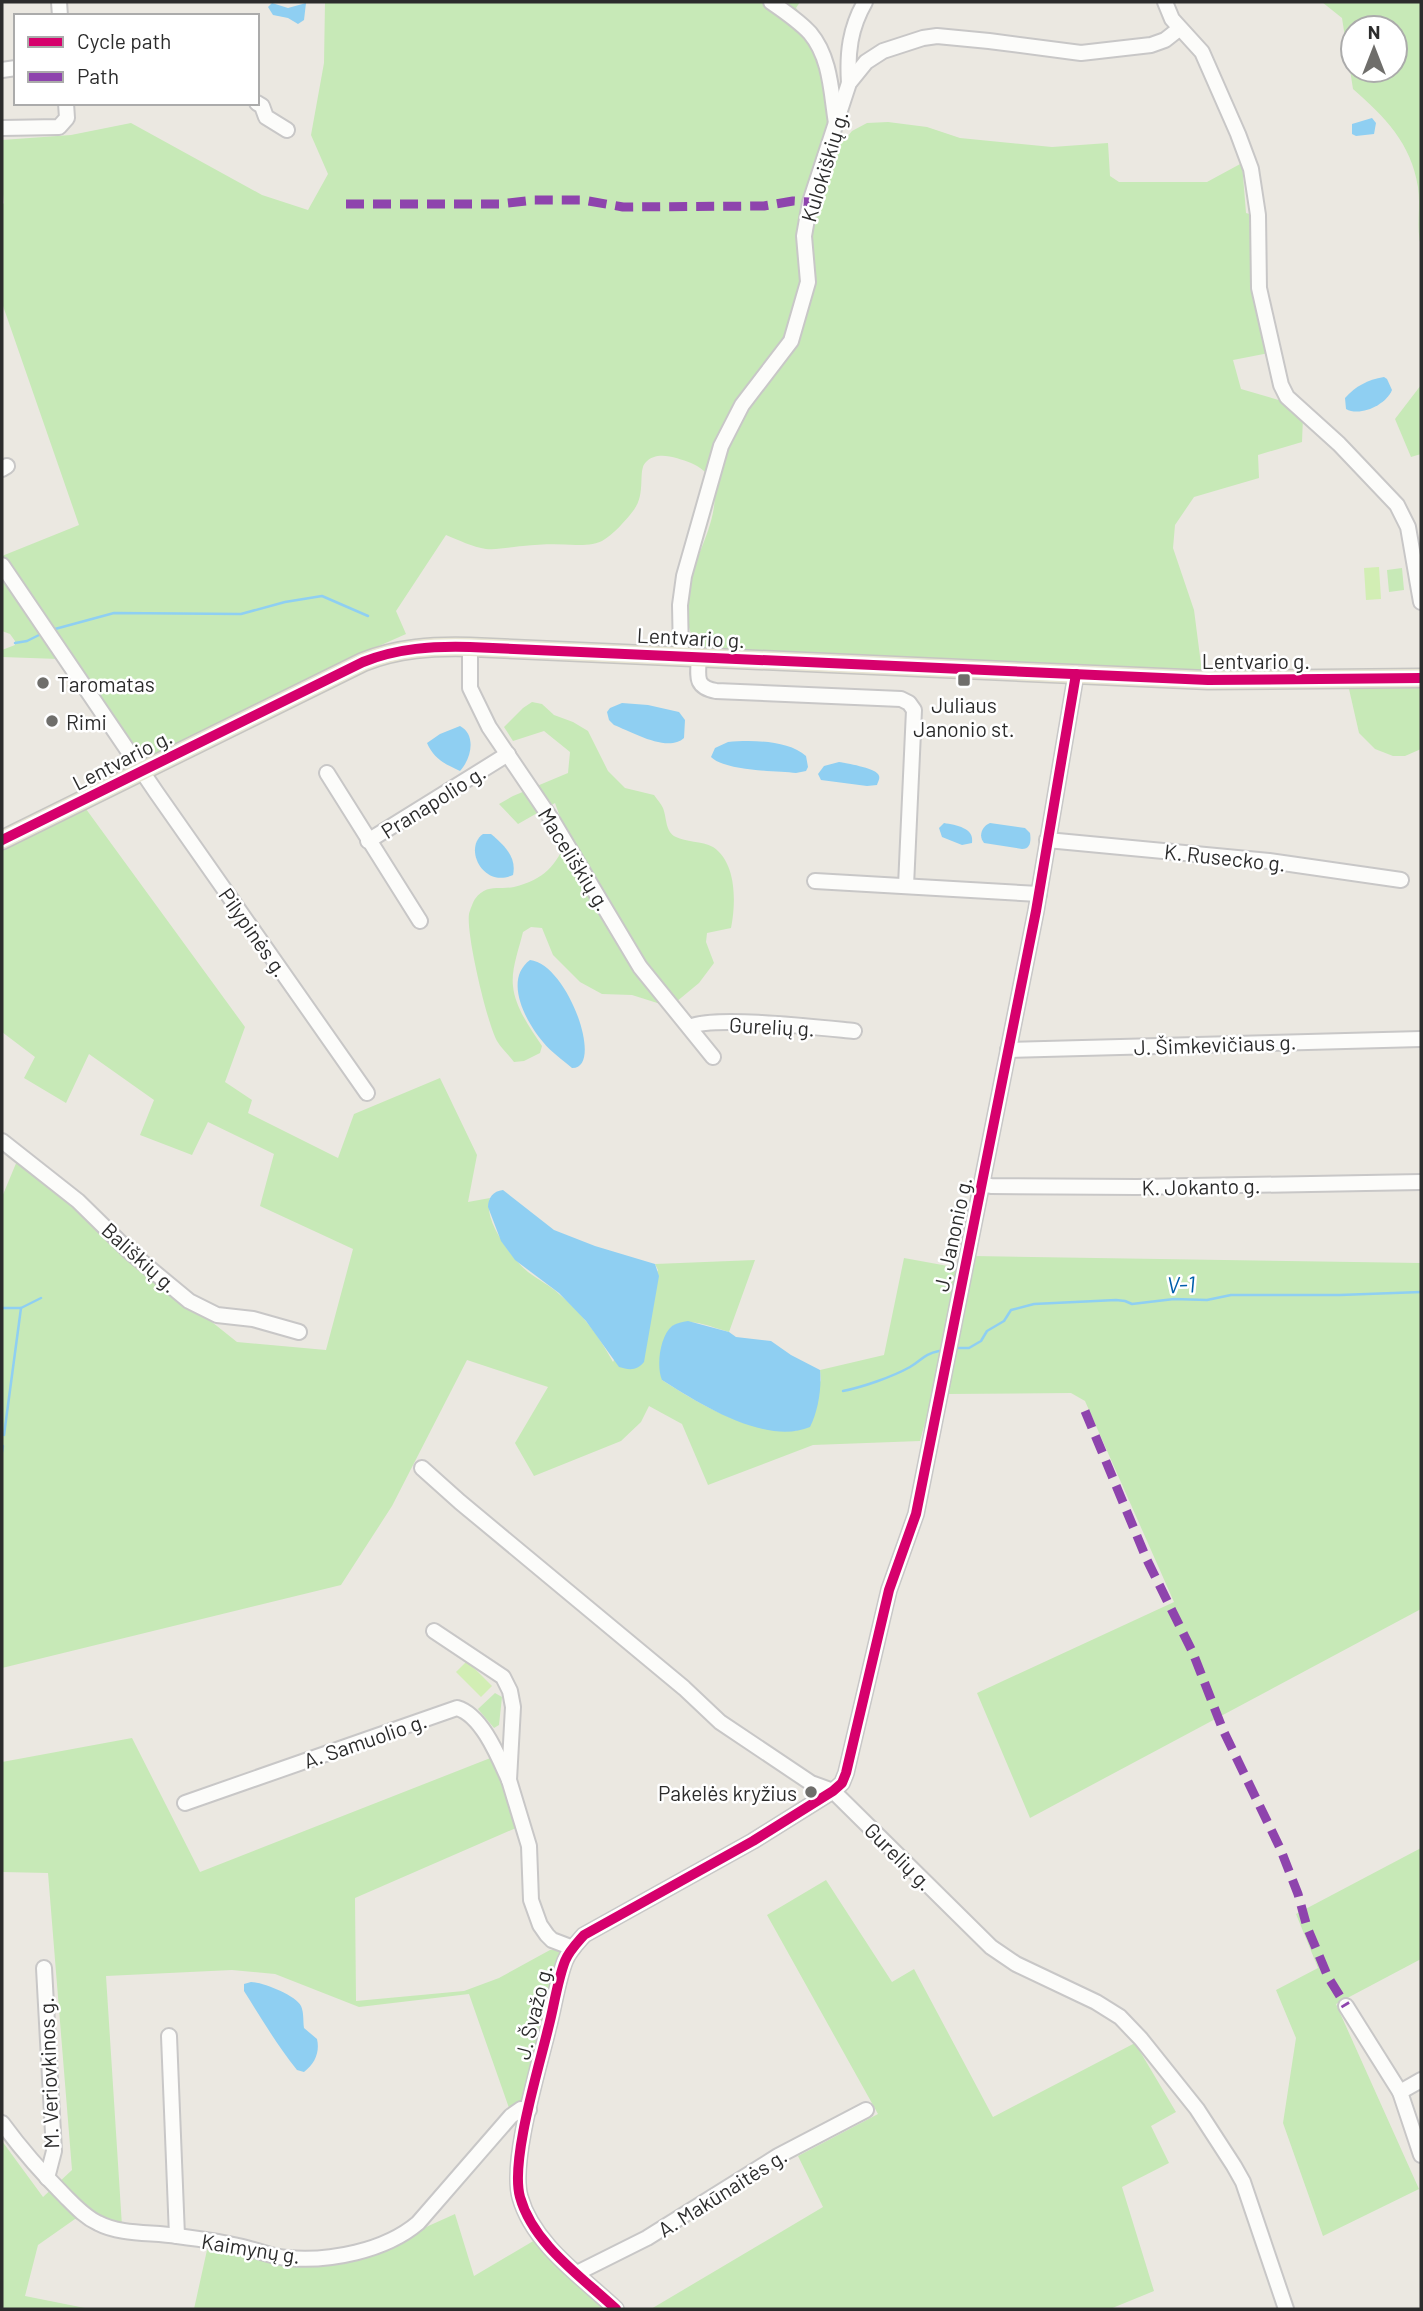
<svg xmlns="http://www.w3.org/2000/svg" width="1423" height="2311" viewBox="0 0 1423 2311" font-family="Barlow,sans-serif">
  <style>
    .green { fill: #c7e9b7; fill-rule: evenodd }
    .pitch { fill: #d2eeb4 }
    .water { fill: #8fcff2 }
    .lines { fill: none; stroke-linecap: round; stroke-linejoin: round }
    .stream { stroke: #8fcff2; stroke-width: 2.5 }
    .minor-casing { stroke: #c8c7c7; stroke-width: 18 }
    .major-casing { stroke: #c6c5c2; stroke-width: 21 }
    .minor { stroke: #fcfcfa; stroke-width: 14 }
    .major { stroke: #e8e5d3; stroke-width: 18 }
    .quiet { stroke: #8e44ad; stroke-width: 9; stroke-dasharray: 18 9; stroke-linecap: butt }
    .cycleway-casing { stroke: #fff; stroke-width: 15 }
    .cycleway { stroke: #d6006c; stroke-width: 10 }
    .poi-dot { fill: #6f6e6b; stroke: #fff; stroke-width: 2.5 }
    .labels { text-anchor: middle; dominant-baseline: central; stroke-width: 5; stroke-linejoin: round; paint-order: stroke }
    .street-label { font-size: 21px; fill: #2c2c2c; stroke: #fff }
    .poi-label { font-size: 21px; fill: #2c2c2c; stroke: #fff; text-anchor: start }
    .water-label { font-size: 23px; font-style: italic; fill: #015fab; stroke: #fff }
  </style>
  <rect width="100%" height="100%" fill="#ebe8e1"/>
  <g class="green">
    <path d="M325,2H800L796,8L820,37L838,91L842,143L852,131L867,123L888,122L927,127L960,138L1052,147L1108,143L1110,176L1119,182H1207L1242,163L1246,213L1253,215L1269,353L1233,360L1241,389L1282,401L1303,417L1302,442L1258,455L1259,478L1194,497L1175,525L1173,548L1194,610L1202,672L715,652C695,644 688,635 687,613C686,607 685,599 686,592C692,556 744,485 691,463C678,458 657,450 646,462C637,470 647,494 633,511C626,520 613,535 602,541C594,545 585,545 576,545C558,544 541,544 523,546C512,547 498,550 486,549C473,547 458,540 446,535L396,611L406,634L354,657L151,757L139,754L68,654L59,659L2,657V650L15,645V641L10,634L2,631V556L79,525L2,303V205L4,203L2,185V140L71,135L131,123L262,195L308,210L328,174L311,135L324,63Z"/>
    <path d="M1322,2H1421V247C1416,227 1421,207 1418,187C1411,143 1385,117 1353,89L1342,18ZM1353,28H1395V70H1353Z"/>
    <path d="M1421,385V454L1411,457L1395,419Z"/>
    <path d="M1402,568L1404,590L1389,592L1387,570Z"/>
    <path d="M1421,688V749L1405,756H1393L1375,749L1359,733L1349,689Z"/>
    <path d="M532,702L542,704L554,715L573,722L588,731L608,771L625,788L654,795C657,799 661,804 663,808C667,818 665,832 676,837C685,842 702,841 713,847C737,863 736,903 731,928L707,933L706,942L714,963L699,983L670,1007L632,995L602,994L580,982L553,955L542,928L531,927L523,932C519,949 511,969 513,986C515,1008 531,1029 542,1046L540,1053L524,1061L514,1062C509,1055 501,1048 497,1041C487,1023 466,934 469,914C470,910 473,902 475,899C486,883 500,890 514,887C545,879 555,866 568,839L555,803L518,824L499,804L513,796L568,773L570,752L544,731L513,741L504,727L523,708Z"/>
    <path d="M86,809L245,1027L225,1082L252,1100L248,1113L338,1158L354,1114L440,1078L477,1155L468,1202L490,1198C482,1219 512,1259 528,1272C538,1280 550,1285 559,1294C582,1313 599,1336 613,1362L658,1270L655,1264L755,1260L729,1332C710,1327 690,1316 671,1327L662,1380C707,1409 741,1428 796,1431L821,1380L820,1370L884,1355L904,1258L959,1268L933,1394L920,1441L813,1445L708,1485L682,1424L649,1406L641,1422L621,1441L534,1476L515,1443L548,1387L467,1360L392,1506L341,1585L2,1668V1197L17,1161L80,1208L129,1256L237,1342L326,1350L353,1249L260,1206L274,1154L208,1122L192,1155L140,1135L154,1100L89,1054L66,1103L24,1078L35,1057L2,1032V849Z"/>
    <path d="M973,1256L1421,1263V1609L1030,1818L977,1693L1174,1602L1085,1401L1071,1393L945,1394Z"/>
    <path d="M495,1693L502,1697L499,1725L494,1728L478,1709Z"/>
    <path d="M132,1738L200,1872L493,1757L516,1828L355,1898L356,2001L464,1991L499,1978L550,1950H563L515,2125L469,1994L359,2007L275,1974L232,1970L106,1976L122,2226L75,2219L38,2245L25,2296L90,2309H2V2141L43,2197L72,2170L48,1873L2,1872V1762Z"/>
    <path d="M1421,1848V1959L1336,2004L1419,2189L1323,2236L1283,2123L1296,2038L1276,1990L1318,1968L1296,1914Z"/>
    <path d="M826,1880L892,1982L914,1969L993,2117L1135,2043L1176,2112L1151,2126L1169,2163L1122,2187L1154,2291L1110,2309H651L823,2207L798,2156L878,2114L767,1915Z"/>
    <path d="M455,2214L474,2276L535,2240L610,2309H194L207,2250L293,2264L395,2241Z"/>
  </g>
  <g class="pitch">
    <path d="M1379,567L1381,599L1366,600L1364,568Z"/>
    <path d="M467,1661L492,1686L481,1697L456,1672Z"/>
  </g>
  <g class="water">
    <path d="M272,3L288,8L306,3L304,20L298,24L288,18L273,15L268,7Z"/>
    <path d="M1372,118L1376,123L1374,134L1356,136L1352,134V124Z"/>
    <path d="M1384,377L1387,379L1392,390C1386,405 1360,417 1346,409L1345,398C1356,386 1367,380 1384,377Z"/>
    <path d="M622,703L648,705L679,712L685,720L684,738C668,753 632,732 614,725L609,720L607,712L610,708Z"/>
    <path d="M460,726C477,735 471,759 460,771C445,764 434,759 427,743L440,734Z"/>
    <path d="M728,742C751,740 788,740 806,756L808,767L806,771L796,773C776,771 725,771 711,757L715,748Z"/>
    <path d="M839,762C846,763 874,768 878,774C881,778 878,781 877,785L867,786L821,780L818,774L824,766Z"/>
    <path d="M944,823C956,825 975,828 972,843L962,845L942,837L939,828Z"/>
    <path d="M990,823L1025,828L1030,833C1031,840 1031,849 1022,849L984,843C978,836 982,826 990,823Z"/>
    <path d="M483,834H491C504,845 517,857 513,875C483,889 463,848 483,834Z"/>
    <path d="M530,960C568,964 605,1069 572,1068C563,1060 551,1052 543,1042C526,1022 503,980 530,960Z"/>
    <path d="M503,1190L554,1230L595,1246L655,1264L659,1276L644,1362C637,1371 629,1370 619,1367L586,1321L559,1293L515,1260L501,1241L488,1207C488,1198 493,1191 503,1190Z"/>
    <path d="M688,1321L729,1332L736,1337L771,1341L791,1355L820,1370C822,1387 818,1412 810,1427C766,1446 698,1403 662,1380C656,1366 660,1336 672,1326C677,1323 682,1322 688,1321Z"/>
    <path d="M251,1982C262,1982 296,1995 301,2006C304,2012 303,2022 304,2028L317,2039C320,2052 315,2064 304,2072L297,2070C277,2045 261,2018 244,1991V1984Z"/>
  </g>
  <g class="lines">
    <g class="stream">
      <path d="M55,629L114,613L241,614L285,602L322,596L368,616"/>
      <path d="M15,643L27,641L39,635"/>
      <path d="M2,1308H21L41,1298"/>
      <path d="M957,1348H969L981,1341L987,1331L1004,1321L1011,1310L1034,1304L1116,1300L1125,1301L1132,1304L1174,1299L1207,1300L1231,1295H1340L1421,1292"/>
      <path d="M843,1391C863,1387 892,1377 910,1367C922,1360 924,1354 939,1351"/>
      <path d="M4,1435L21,1308"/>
      <path d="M2,1452L3,1446"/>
    </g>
    <g class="minor-casing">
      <g id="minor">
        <path d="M59,2L60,16"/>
        <path d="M771,2C784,11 799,21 810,33C831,58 831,93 836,123"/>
        <path d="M1165,2L1172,19L1202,52L1238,134L1251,169L1258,215L1259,288L1281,385L1287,397L1339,444L1397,505L1408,527L1421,602"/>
        <path d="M2,70L16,68"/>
        <path d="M849,83C847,53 850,28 865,2"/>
        <path d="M257,103L262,106L266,117L287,130"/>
        <path d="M2,128L59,127L67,118L66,103"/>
        <path d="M2,469L7,466"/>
        <path d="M2,565L156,792L367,1093"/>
        <path d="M470,647V688L489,727L554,823L640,967L713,1057"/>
        <path d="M681,656L680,605L684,576L721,446L742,405L791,341L808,282L804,236L810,202L849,83L866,62L883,51L923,38L937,36L989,41L1081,53L1151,45L1165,40L1179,29"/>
        <path d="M699,657C698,676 694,687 716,691L901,699L909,703L914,710L906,886"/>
        <path d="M327,773L420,921"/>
        <path d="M1047,840L1269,861L1401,880"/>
        <path d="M368,841L508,754"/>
        <path d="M815,881L1039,894"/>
        <path d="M690,1027C712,1015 823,1028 854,1031"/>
        <path d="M1008,1050L1421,1039"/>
        <path d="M2,1141L78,1201L130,1252L189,1301L217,1315L253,1319L299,1332"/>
        <path d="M982,1184L991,1186L1137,1187L1421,1182"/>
        <path d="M422,1468L460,1502L684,1688L720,1722L811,1783L833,1791L991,1947L1016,1964L1096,2002L1120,2017L1141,2039L1197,2109L1234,2166L1243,2182L1286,2309"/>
        <path d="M434,1631L503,1677L510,1691L513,1707L509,1780L529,1846L531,1900L540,1925L547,1935L552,1940L573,1948"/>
        <path d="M185,1803L457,1708C482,1715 499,1758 509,1780"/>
        <path d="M44,1968L54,2151L47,2178"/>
        <path d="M1346,2006L1400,2092L1421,2155"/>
        <path d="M169,2036L177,2236"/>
        <path d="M1400,2092L1421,2080"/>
        <path d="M2,2123C21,2149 42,2173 65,2196C75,2206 85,2217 98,2223C121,2235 151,2232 177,2236C201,2239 227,2243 250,2249C263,2252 274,2257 287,2258C329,2262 385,2251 418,2223L511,2116L521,2109L529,2110"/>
        <path d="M577,2273L647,2238L778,2156L866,2110"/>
        <path d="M616,2309C582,2277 533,2244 520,2197C510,2161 539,2067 548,2029C554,2007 557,1982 565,1961C569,1951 577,1943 584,1935L753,1841L833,1791L842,1783L846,1773L889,1590L916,1514L1036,911L1076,674"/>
      </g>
    </g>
    <g class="major-casing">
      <path id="major" d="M2,840L363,662C398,648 433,646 470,647L1208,680L1421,678"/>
    </g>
    <use href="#minor" class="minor"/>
    <use href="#major" class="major"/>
    <g class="quiet">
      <path d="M346,204H499L534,200H583L623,207L764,206L793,201L810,202"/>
      <path d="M1085,1411L1147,1560L1193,1653L1223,1730L1280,1848L1298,1894L1307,1927L1328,1977L1346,2006"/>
    </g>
    <g class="cycleway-casing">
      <g id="cycleway">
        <path d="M2,840L363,662C398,648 433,646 470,647L1208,680L1421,678"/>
        <path d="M616,2309C582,2277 533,2244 520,2197C510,2161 539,2067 548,2029C554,2007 557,1982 565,1961C569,1951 577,1943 584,1935L753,1841L833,1791L842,1783L846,1773L889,1590L916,1514L1036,911L1076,674"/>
      </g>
    </g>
    <use href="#cycleway" class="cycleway"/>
  </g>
  <g class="poi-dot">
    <rect x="957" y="673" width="14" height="14" rx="3.5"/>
    <circle cx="43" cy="683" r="7"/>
    <circle cx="52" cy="721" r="7"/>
    <circle cx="811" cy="1792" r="7"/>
  </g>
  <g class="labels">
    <g class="street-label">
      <text transform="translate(824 166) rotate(-73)">Kulokiškių g.</text>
      <text transform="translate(691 637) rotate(3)">Lentvario g.</text>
      <text x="1256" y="660">Lentvario g.</text>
      <text transform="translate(122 759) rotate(-27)">Lentvario g.</text>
      <text transform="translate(433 801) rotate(-32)">Pranapolio g.</text>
      <text transform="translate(1225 857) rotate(6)">K. Rusecko g.</text>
      <text transform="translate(575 859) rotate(58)">Maceliškių g.</text>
      <text transform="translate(254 932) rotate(55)">Pilypinės g.</text>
      <text transform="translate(772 1026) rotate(3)">Gurelių g.</text>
      <text transform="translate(1215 1044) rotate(-2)">J. Šimkevičiaus g.</text>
      <text transform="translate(1201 1186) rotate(-1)">K. Jokanto g.</text>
      <text transform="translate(952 1234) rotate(-78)">J. Janonio g.</text>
      <text transform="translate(140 1257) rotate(42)">Bališkių g.</text>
      <text transform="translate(365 1740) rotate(-19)">A. Samuolio g.</text>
      <text transform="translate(899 1856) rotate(45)">Gurelių g.</text>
      <text transform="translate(533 2012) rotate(-76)">J. Švažo g.</text>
      <text transform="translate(48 2073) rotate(-92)">M. Veriovkinos g.</text>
      <text transform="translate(722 2192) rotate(-32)">A. Makūnaitės g.</text>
      <text transform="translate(251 2248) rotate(9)">Kaimynų g.</text>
    </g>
    <g class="poi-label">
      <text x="57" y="683">Taromatas</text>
      <text x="964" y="704" text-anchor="middle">Juliaus<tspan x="964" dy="24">Janonio st.</tspan></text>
      <text x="66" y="721">Rimi</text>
      <text x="797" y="1792" text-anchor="end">Pakelės kryžius</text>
    </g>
    <g class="water-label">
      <text transform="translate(1181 1284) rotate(-2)">V-1</text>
    </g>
  </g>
  <rect width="1423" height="2311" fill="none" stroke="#2c2c2c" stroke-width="7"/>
  <rect x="14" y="14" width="245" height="91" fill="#ffffff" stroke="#ababab" stroke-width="2"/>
  <rect x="28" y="37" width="35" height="10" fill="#d6006c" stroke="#ababab" stroke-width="2"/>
  <text x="77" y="49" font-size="21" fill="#2c2c2c">Cycle path</text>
  <rect x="28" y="72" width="35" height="10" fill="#8e44ad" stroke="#ababab" stroke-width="2"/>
  <text x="77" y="84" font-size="21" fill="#2c2c2c">Path</text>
  <g transform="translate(1374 49)"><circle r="33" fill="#ffffff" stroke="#ababab" stroke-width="2"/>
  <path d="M0-5L12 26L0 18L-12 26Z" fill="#6f6e6b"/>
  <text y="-10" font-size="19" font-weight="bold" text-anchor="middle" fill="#2c2c2c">N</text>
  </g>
</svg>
